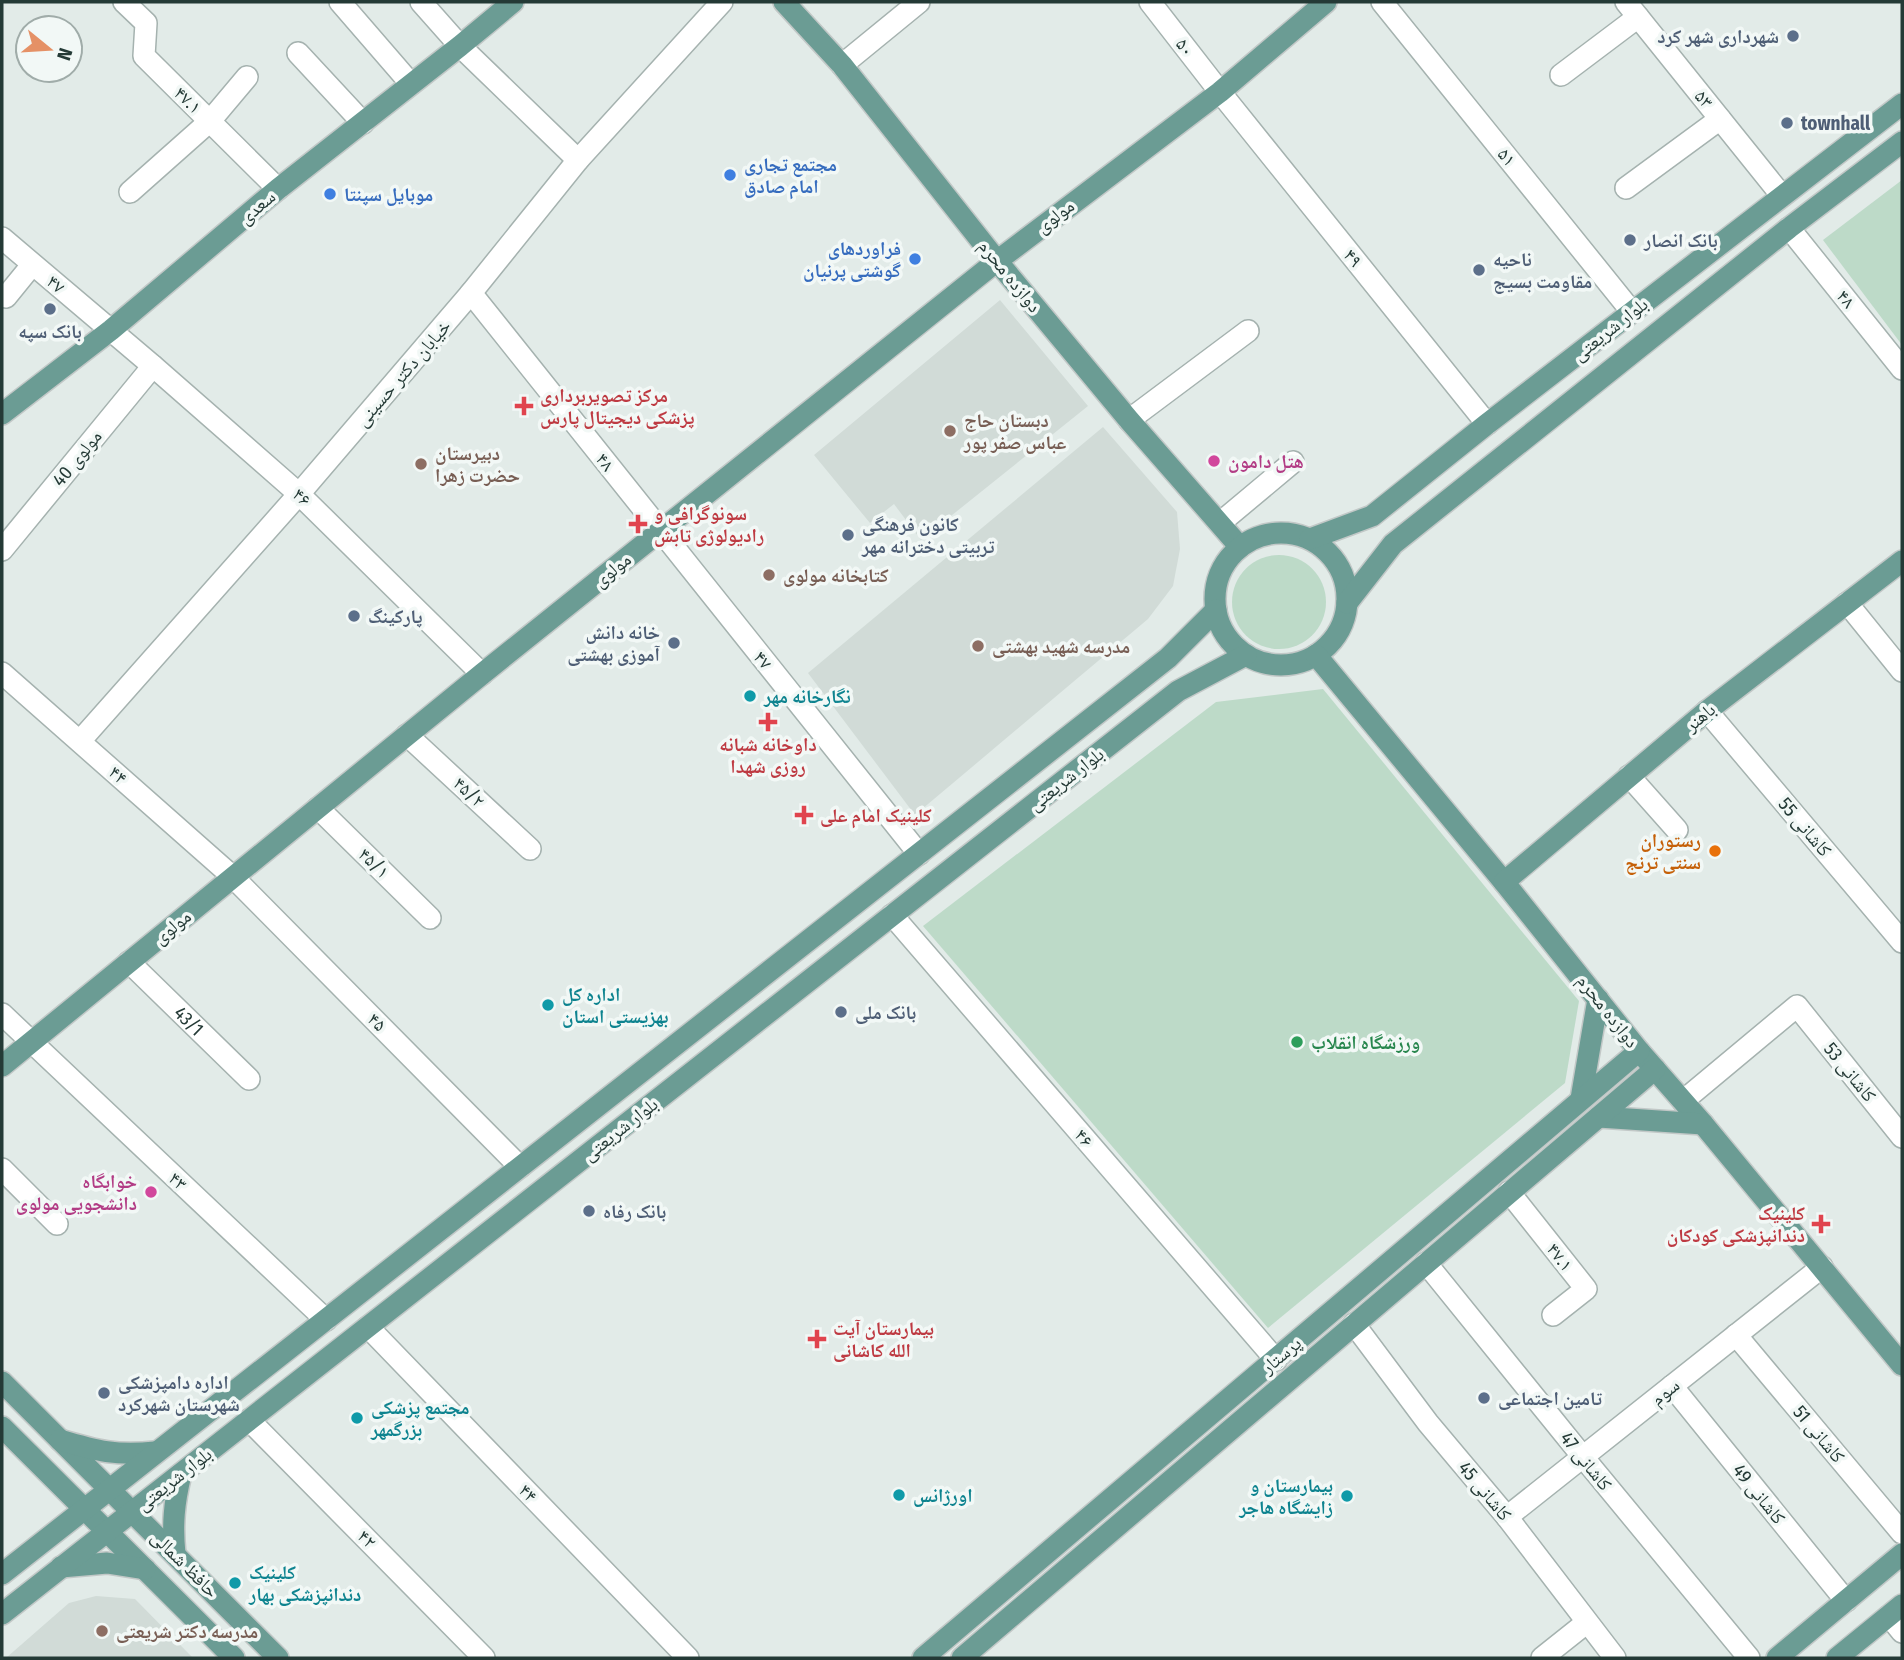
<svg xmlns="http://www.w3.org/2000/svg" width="1904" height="1660" viewBox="0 0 1904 1660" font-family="'Fira Sans Condensed','Noto Naskh Arabic',sans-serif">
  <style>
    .built { fill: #d1dbd7 }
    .green { fill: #bddac8 }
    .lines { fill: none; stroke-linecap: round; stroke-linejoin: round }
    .minor-casing { stroke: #a5b2af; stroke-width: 24 }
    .major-casing { stroke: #c2c8c7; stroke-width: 24 }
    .minor { stroke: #fff; stroke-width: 21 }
    .major { stroke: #6b9c94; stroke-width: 21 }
    .service-dot { fill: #5c6f8a; stroke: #f2f8f6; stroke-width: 2.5 }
    .shop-dot { fill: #3f7fe0; stroke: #f2f8f6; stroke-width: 2.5 }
    .health-dot { fill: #e0444e; stroke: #f2f8f6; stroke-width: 2.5 }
    .education-dot { fill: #8d6e63; stroke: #f2f8f6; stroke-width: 2.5 }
    .hotel-dot { fill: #d1479c; stroke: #f2f8f6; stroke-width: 2.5 }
    .culture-dot { fill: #0f9aa8; stroke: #f2f8f6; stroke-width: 2.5 }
    .food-dot { fill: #e8710a; stroke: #f2f8f6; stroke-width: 2.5 }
    .leisure-dot { fill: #2e9e5b; stroke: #f2f8f6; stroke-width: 2.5 }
    .labels { text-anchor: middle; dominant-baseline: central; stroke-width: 7; stroke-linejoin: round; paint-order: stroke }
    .service-label { font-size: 19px; font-weight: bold; fill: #4e5e75; stroke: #f2f8f6; text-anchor: start }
    .street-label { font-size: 19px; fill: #243a36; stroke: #f2f8f6 }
    .shop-label { font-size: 19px; font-weight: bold; fill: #366cbe; stroke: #f2f8f6; text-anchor: start }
    .health-label { font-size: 19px; font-weight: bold; fill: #be3a42; stroke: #f2f8f6; text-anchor: start }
    .education-label { font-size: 19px; font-weight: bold; fill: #785e54; stroke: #f2f8f6; text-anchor: start }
    .hotel-label { font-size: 19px; font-weight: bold; fill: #b23c85; stroke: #f2f8f6; text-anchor: start }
    .culture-label { font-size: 19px; font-weight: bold; fill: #0d838f; stroke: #f2f8f6; text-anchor: start }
    .food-label { font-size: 19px; font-weight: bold; fill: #c56008; stroke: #f2f8f6; text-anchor: end }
    .leisure-label { font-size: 19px; font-weight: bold; fill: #27864d; stroke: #f2f8f6; text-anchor: start }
  </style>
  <rect width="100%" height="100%" fill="#e2ebe8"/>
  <g class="built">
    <path d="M1000,300L1088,406L921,540L894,504L870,523L814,455Z"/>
    <path d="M1103,427L1177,512L1180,549L1173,586L1148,619L915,815L808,673Z"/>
    <path d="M96,1596L135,1599L193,1658H6L69,1603Z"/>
  </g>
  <g class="green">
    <path d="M1902,180V345L1823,240Z"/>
    <circle cx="1279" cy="602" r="47"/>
    <path d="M1323,689L1579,1001L1565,1083L1268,1328L923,926L1216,702Z"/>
  </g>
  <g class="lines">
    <g class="minor-casing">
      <g id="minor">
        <path d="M124,2L146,23L144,56L278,189"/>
        <path d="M340,2L411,84"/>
        <path d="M421,2L460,46L578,160"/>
        <path d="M1150,2L1220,92L1487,424"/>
        <path d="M1382,2L1632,312"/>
        <path d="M1626,2L1782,196"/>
        <path d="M298,53L363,123"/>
        <path d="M842,65L919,2"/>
        <path d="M1561,75L1638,17"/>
        <path d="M1626,188L1720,119"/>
        <path d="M130,192L210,121L247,77"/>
        <path d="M1789,228L1902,369"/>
        <path d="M2,238L153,366L299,494L482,674"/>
        <path d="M471,293L919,854"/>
        <path d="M6,297L32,265"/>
        <path d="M1129,420L1248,331"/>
        <path d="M1220,523L1293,462"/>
        <path d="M2,550L153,366"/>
        <path d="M1847,603L1902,671"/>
        <path d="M2,673L233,877L520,1167"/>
        <path d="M1707,711L1902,942"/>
        <path d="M407,735L530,849"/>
        <path d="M80,741L299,494L471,293L578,160L722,2"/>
        <path d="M1629,776L1677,830"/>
        <path d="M318,808L430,918"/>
        <path d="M892,915L1276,1360"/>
        <path id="s1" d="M129,962L249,1079"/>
        <path d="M2,1014L326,1320"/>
        <path d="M1683,1101L1797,1006L1902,1137"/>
        <path d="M2,1169L57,1224"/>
        <path d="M1509,1192L1586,1289L1553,1315"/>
        <path d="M1426,1263L1583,1457L1749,1658"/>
        <path d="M1354,1324L1428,1423L1507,1517L1615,1658"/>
        <path d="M368,1327L688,1658"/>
        <path d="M1736,1335L1902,1533"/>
        <path d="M1672,1386L1846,1601"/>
        <path d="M249,1420L484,1658"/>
        <path d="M1507,1517L1822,1267"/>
        <path d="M1889,1616L1902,1632"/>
        <path d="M1542,1658L1586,1623"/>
      </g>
    </g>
    <g class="major-casing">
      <g id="major">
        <path d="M784,2L842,65L997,261L1129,420L1240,547"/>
        <path d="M2,414L111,330L278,189L460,46L513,2"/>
        <circle cx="1281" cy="599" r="66"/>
        <path d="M1310,539L1372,516L1487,424L1902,104"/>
        <path d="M1347,603L1393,544L1789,228L1902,142"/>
        <path d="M1316,655L1504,882L1639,1051L1703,1124L1902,1365"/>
        <path d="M1504,882L1707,711L1902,561"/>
        <path d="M2,1066L482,674L997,261L1220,92L1326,2"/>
        <path d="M1581,1099L1598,999"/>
        <path d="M1599,1117L1703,1124"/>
        <path d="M2,1382L278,1658"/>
        <path d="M2,1427L234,1658"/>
        <path d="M60,1440C97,1451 116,1456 155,1452"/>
        <path d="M175,1554C172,1525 174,1503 181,1474"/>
        <path d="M61,1567L107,1563L145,1569"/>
        <path d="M2,1574L1168,658L1216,610"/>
        <path d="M2,1614L1178,691L1246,655"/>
        <path d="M923,1658L1639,1051"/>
        <path d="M962,1658L1655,1069"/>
        <path d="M1777,1658L1902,1554"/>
        <path d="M1837,1658L1902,1605"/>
      </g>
    </g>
    <use href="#minor" class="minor"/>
    <use href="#major" class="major"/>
  </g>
  <g class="service-dot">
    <circle cx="1793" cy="36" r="7"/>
    <circle cx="1787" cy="123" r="7"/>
    <circle cx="1630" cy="240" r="7"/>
    <circle cx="1479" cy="270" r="7"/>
    <circle cx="50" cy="309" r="7"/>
    <circle cx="848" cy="535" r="7"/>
    <circle cx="354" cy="616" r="7"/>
    <circle cx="674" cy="643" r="7"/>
    <circle cx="841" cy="1012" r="7"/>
    <circle cx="589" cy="1211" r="7"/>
    <circle cx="104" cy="1393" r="7"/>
    <circle cx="1484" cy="1398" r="7"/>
  </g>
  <g class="shop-dot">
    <circle cx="730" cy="175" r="7"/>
    <circle cx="330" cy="194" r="7"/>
    <circle cx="915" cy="259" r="7"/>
  </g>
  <g class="health-dot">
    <path d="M520.5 395.5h7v7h7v7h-7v7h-7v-7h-7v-7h7z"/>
    <path d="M634.5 513.5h7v7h7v7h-7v7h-7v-7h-7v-7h7z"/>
    <path d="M764.5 711.5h7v7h7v7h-7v7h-7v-7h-7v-7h7z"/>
    <path d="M800.5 804.5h7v7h7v7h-7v7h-7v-7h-7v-7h7z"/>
    <path d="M1817.5 1213.5h7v7h7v7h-7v7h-7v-7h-7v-7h7z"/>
    <path d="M813.5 1328.5h7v7h7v7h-7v7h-7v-7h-7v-7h7z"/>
  </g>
  <g class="education-dot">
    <circle cx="950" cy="431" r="7"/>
    <circle cx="421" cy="464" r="7"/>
    <circle cx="769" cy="575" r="7"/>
    <circle cx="978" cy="646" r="7"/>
    <circle cx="102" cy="1631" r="7"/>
  </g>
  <g class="hotel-dot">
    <circle cx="1214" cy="461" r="7"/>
    <circle cx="151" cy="1192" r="7"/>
  </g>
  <g class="culture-dot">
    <circle cx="750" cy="696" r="7"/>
    <circle cx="548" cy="1005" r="7"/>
    <circle cx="357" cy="1418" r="7"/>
    <circle cx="899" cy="1495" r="7"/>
    <circle cx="1347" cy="1496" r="7"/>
    <circle cx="235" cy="1583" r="7"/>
  </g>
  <circle class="food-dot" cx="1715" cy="851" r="7"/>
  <circle class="leisure-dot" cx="1297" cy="1042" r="7"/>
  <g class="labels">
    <g class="service-label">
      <text x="1779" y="36" text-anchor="end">شهرداری شهر کرد</text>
      <text x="1801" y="123">townhall</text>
      <text x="1644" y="240">بانک انصار</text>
      <text x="1493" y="259">ناحیه<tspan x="1493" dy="22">مقاومت بسیج</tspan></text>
      <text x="50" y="331" text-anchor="middle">بانک سپه</text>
      <text x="862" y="524">کانون فرهنگی<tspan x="862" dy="22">تربیتی دخترانه مهر</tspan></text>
      <text x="368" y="616">پارکینگ</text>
      <text x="660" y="632" text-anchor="end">خانه دانش<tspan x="660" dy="22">آموزی بهشتی</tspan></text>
      <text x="855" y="1012">بانک ملی</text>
      <text x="603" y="1211">بانک رفاه</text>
      <text x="118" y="1382">اداره دامپزشکی<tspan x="118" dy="22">شهرستان شهرکرد</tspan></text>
      <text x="1498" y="1398">تامین اجتماعی</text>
    </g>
    <g class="street-label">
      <text transform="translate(1185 47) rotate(52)">۵۰</text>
      <text transform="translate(1704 99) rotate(51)">۵۳</text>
      <text transform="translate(188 100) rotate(44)">۴۷.۱</text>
      <text transform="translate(1507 157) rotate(51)">۵۱</text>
      <text transform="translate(257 207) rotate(-40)">سعدی</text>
      <text transform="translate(1055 216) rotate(-37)">مولوی</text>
      <text transform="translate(1353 258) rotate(51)">۴۹</text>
      <text transform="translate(1010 276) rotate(51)">دوازده محرم</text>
      <text transform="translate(56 284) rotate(40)">۴۷</text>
      <text transform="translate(1846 299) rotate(51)">۴۸</text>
      <text transform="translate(1610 329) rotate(-38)">بلوار شریعتی</text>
      <text transform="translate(403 373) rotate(-49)">خیابان دکتر حسینی</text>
      <text transform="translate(77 458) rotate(-51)">مولوی 40</text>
      <text transform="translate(605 462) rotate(52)">۴۸</text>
      <text transform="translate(302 497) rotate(43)">۴۶</text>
      <text transform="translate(612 570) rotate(-39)">مولوی</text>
      <text transform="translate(763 660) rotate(51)">۴۷</text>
      <text transform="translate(1700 717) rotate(-39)">باهنر</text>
      <text transform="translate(118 775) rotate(42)">۴۴</text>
      <text transform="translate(1066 779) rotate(-38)">بلوار شریعتی</text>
      <text transform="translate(469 792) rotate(43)">۴۵/۲</text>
      <text transform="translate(1805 827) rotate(50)">کاشانی 55</text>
      <text transform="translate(374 863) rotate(44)">۴۵/۱</text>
      <text transform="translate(172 927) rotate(-39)">مولوی</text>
      <text transform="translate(1608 1011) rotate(52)">دوازده محرم</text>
      <text stroke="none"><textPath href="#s1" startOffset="84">43/1</textPath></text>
      <text transform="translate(377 1022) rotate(45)">۴۵</text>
      <text transform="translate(1850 1072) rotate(51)">کاشانی 53</text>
      <text transform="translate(620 1129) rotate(-38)">بلوار شریعتی</text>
      <text transform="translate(1084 1138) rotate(49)">۴۶</text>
      <text transform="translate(178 1181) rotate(43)">۴۳</text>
      <text transform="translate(1560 1257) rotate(52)">۴۷.۱</text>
      <text transform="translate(1281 1355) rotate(-40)">پرستار</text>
      <text transform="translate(1665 1392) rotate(-39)">سوم</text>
      <text transform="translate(1819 1434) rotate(50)">کاشانی 51</text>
      <text transform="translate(1586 1461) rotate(51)">کاشانی 47</text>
      <text transform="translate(174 1479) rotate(-38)">بلوار شریعتی</text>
      <text transform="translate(1485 1491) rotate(50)">کاشانی 45</text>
      <text transform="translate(528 1493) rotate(46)">۴۴</text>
      <text transform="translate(1759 1494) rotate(51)">کاشانی 49</text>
      <text transform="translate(367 1539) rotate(45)">۴۲</text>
      <text transform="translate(185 1564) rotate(45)">حافظ شمالی</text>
    </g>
    <g class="shop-label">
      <text x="744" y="164">مجتمع تجاری<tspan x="744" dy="22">امام صادق</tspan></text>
      <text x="344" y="194">موبایل سپنتا</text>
      <text x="901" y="248" text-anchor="end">فراوردهای<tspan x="901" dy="22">گوشتی پرنیان</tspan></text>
    </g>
    <g class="health-label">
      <text x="540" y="395">مرکز تصویربرداری<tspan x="540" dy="22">پزشکی دیجیتال پارس</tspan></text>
      <text x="654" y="513">سونوگرافی و<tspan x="654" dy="22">رادیولوژی تابش</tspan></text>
      <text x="768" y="744" text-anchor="middle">داوخانه شبانه<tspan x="768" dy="22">روزی شهدا</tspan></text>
      <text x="820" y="815">کلینیک امام علی</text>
      <text x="1805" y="1213" text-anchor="end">کلینیک<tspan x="1805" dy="22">دندانپزشکی کودکان</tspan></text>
      <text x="833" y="1328">بیمارستان آیت<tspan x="833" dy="22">الله کاشانی</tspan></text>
    </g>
    <g class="education-label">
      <text x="964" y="420">دبستان حاج<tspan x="964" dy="22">عباس صفر پور</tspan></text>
      <text x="435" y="453">دبیرستان<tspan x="435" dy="22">حضرت زهرا</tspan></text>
      <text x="783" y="575">کتابخانه مولوی</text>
      <text x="992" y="646">مدرسه شهید بهشتی</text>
      <text x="116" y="1631">مدرسه دکتر شریعتی</text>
    </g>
    <g class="hotel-label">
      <text x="1228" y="461">هتل دامون</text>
      <text x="137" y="1181" text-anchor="end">خوابگاه<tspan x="137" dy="22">دانشجویی مولوی</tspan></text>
    </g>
    <g class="culture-label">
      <text x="764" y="696">نگارخانه مهر</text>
      <text x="562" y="994">اداره کل<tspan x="562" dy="22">بهزیستی استان</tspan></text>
      <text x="371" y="1407">مجتمع پزشکی<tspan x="371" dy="22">بزرگمهر</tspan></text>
      <text x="1333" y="1485" text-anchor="end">بیمارستان و<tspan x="1333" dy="22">زایشگاه هاجر</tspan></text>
      <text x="913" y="1495">اورژانس</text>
      <text x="249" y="1572">کلینیک<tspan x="249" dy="22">دندانپزشکی بهار</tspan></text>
    </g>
    <g class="food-label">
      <text x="1701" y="840">رستوران<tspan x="1701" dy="22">سنتی ترنج</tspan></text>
    </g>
    <g class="leisure-label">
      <text x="1311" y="1042">ورزشگاه انقلاب</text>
    </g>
  </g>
  <rect width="1904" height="1660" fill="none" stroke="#243a36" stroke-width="7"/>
  <g transform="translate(49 49) rotate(108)"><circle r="33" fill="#f2f8f6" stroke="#a0aca9" stroke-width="2"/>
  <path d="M0-5L12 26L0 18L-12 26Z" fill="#e59166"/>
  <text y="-10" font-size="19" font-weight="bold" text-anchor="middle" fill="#243a36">N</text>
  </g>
</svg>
